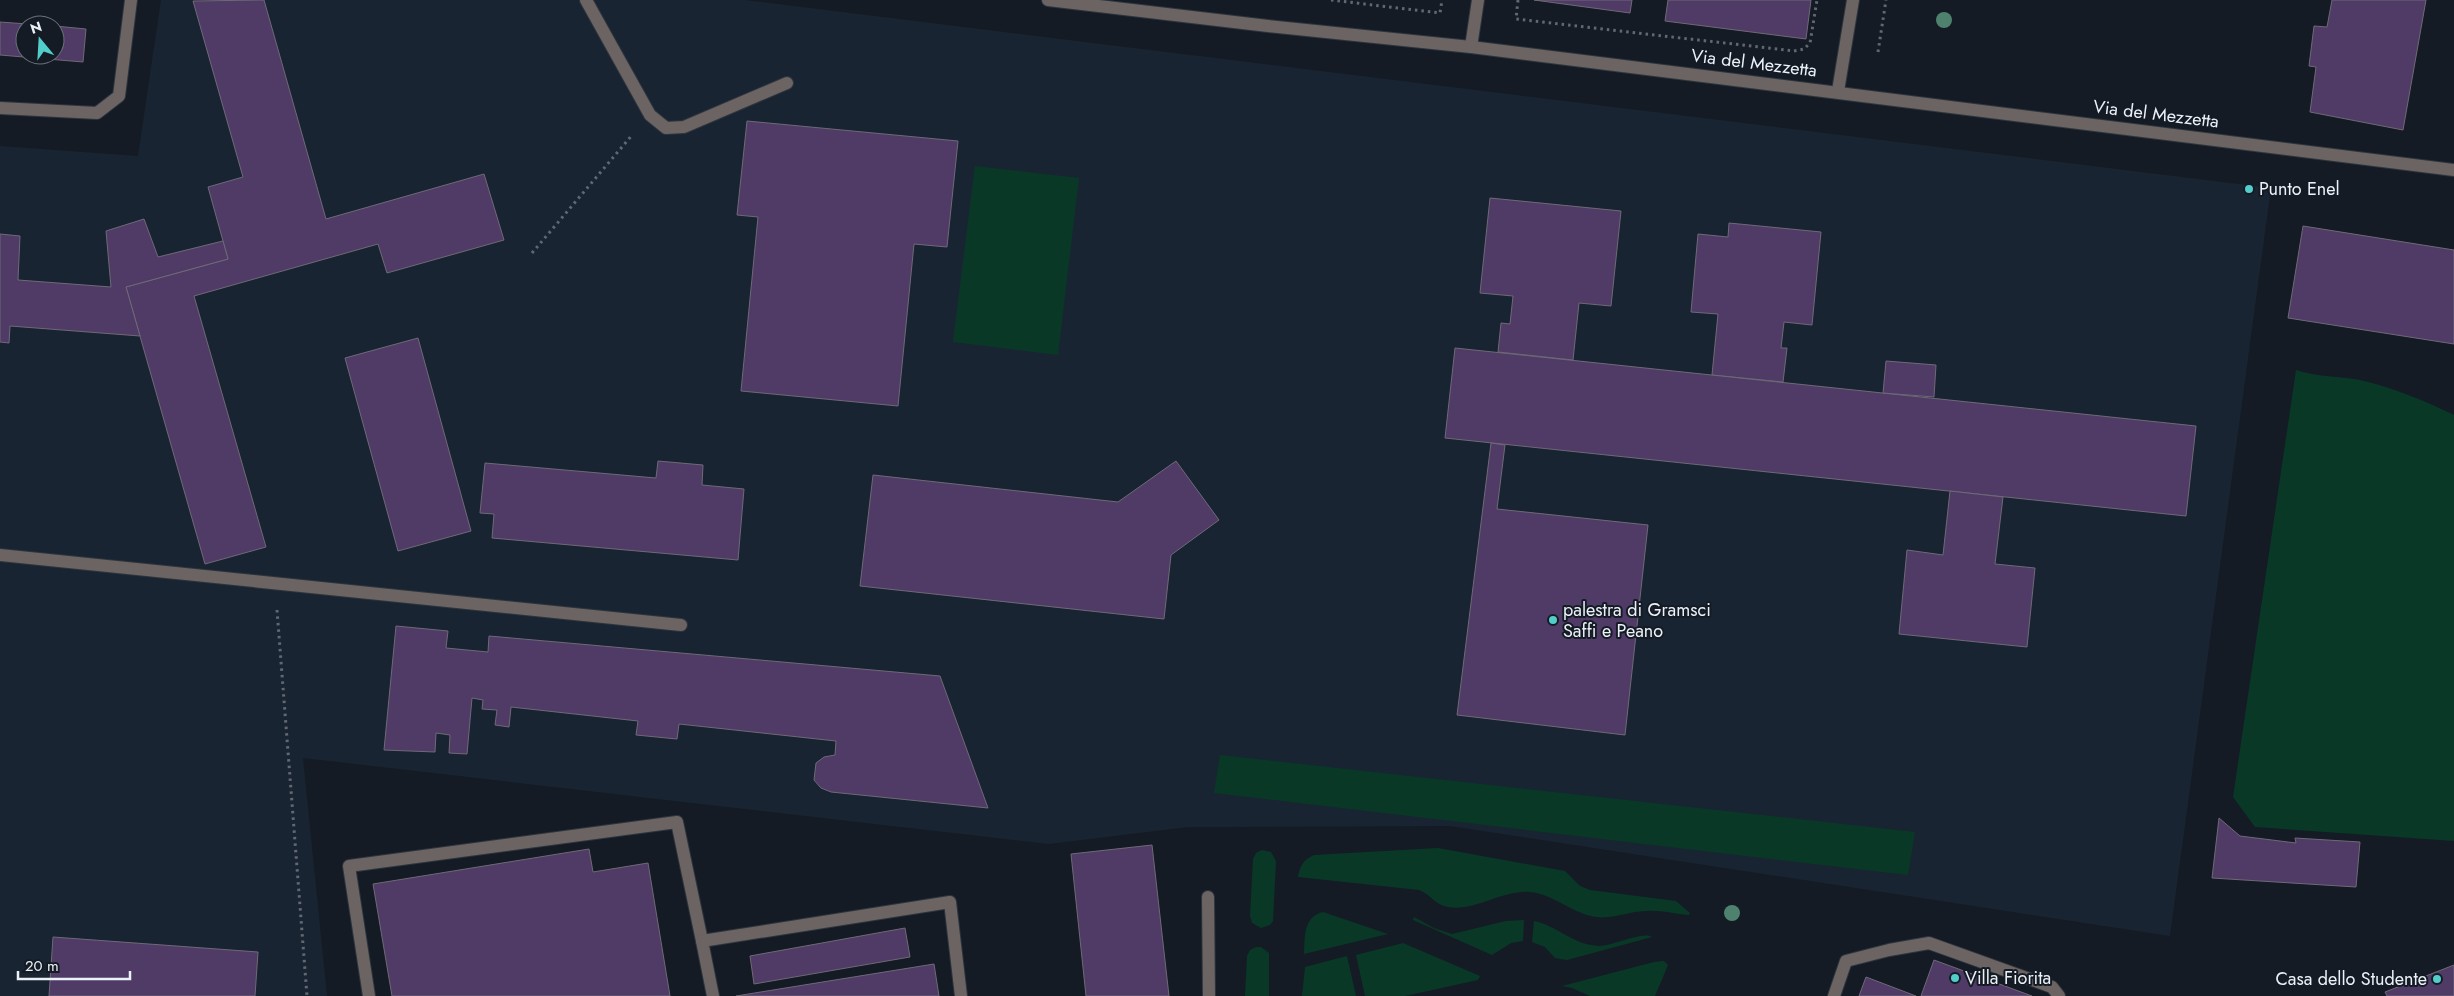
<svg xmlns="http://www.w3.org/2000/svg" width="2454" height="996" viewBox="0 0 2454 996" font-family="Jost,sans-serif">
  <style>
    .built { fill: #192433 }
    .green { fill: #093926 }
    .building { fill: #4f3b66; stroke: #6f6977 }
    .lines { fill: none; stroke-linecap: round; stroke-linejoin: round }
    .service-casing { stroke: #2e353e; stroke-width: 14 }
    .minor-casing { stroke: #2e353e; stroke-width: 14 }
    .path { stroke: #626871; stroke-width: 3; stroke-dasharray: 2.5 4; stroke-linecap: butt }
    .service { stroke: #6b6462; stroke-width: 12 }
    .minor { stroke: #6b6462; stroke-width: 12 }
    .tree { fill: #4e826f }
    .poi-dot { fill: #53cdca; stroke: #141b25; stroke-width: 2 }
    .labels { text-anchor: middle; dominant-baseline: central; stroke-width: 4; stroke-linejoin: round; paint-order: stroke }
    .street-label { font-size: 18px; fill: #ebf1f7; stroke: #141b25 }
    .poi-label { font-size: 18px; fill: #ebf1f7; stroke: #141b25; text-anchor: start }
  </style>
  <rect width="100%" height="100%" fill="#141b25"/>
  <path class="built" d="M161,0H745L2271,188L2170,936L1450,826L1188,827L1049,844L303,758L327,996H0V146L138,156Z"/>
  <g class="green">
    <path d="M975,166L1079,178L1058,355L953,342Z"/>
    <path d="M2296,370C2317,377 2339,376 2360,380C2392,387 2425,401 2454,415V841L2255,827L2233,797Z"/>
    <path d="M1220,755L1915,832L1908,875L1214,793Z"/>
    <path d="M1438,848L1565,871L1580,886L1590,890L1676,901L1690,913L1689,915C1675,914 1660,910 1647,911C1627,911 1611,921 1591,916C1569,911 1553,894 1530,892C1502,890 1474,912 1448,907C1435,905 1430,894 1419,890L1298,877C1300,866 1303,860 1314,855Z"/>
    <path d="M1262,850L1271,852L1276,861L1273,921L1270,925L1261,928L1252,923L1250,916L1253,859L1256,853Z"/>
    <path d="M1323,912L1388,934L1304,954C1305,937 1303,917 1323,912Z"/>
    <path d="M1414,917L1434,928L1452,934L1506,921L1524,920L1523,941L1511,943L1492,955L1413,920Z"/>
    <path d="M1534,921C1558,926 1573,945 1599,946C1614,946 1642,931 1652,937L1567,960L1555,958L1545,947L1532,942Z"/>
    <path d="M1403,943L1480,976L1478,980L1405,996H1365L1356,955Z"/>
    <path d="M1256,947H1261L1269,953V996H1245L1247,956L1250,950Z"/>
    <path d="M1347,956L1356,996H1302L1305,967Z"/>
    <path d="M1664,961L1668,965L1655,996H1590L1572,988L1562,986L1654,962Z"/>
  </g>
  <g class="building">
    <path d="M264,0L326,219L484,174L504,240L387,273L378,244L194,296L266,547L205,564L126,287L228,259L208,187L243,177L193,1Z"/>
    <path d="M1534,0H1632L1630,13Z"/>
    <path d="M1668,0H1811L1806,39L1665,21Z"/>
    <path d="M2332,0H2426L2403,130L2310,112L2316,67L2309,66L2314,26L2327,27Z"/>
    <path d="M0,22L41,25H25V55H55V26L86,29L83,62L0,55Z"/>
    <path d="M747,121L958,141L947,247L914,244L898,406L741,391L758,217L737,215Z"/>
    <path d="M1490,198L1621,211L1611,306L1579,303L1573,360L1498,352L1501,323L1510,324L1513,296L1480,293Z"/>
    <path d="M144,219L158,257L223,241L228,259L126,287L140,336L10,326L9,343L0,342V234L20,236L18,280L111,287L106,231Z"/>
    <path d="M1729,223L1821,232L1812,325L1784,322L1781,348H1787L1783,382L1712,375L1718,314L1691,312L1698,234L1728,237Z"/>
    <path d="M2303,226L2454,250V344L2288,318Z"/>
    <path d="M418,338L471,531L398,551L345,358Z"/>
    <path d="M1455,348L2196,426L2186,516L1445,438Z"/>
    <path d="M1886,361L1936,365L1934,397L1883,393Z"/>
    <path d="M1491,443L1505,445L1497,509L1648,525L1625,735L1457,715Z"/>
    <path d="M658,461L703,465L702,485L744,489L738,560L492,538L494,514L480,513L485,463L656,478Z"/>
    <path d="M1176,461L1219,520L1171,555L1164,619L860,586L873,475L1118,502Z"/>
    <path d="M1950,491L2003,497L1995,564L2035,568L2027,647L1899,634L1907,550L1943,555Z"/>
    <path d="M396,626L448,631L446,648L488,652L489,636L940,676L988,808L831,792L821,788L814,780L816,763L824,757L835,755L836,741L679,724L677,739L636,735L638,721L511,707L509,727L495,725L497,710L482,709L483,700L472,698L467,754L449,753L450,735L436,733L435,752L384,750Z"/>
    <path d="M2219,818L2240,836L2296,843L2295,838L2360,842L2356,887L2212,878Z"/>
    <path d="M1152,845L1169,996H1086L1071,854Z"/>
    <path d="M589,849L593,872L648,863L670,996H392L373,884Z"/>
    <path d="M905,928L910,957L754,984L750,956Z"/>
    <path d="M53,937L258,952L255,996H49Z"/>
    <path d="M1934,960L2032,996H1921Z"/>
    <path d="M934,964L939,996H736Z"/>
    <path d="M2454,965V996H2387L2385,992Z"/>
    <path d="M1866,977L1916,996H1859Z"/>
  </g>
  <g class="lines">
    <g class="service-casing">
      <g id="service">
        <path d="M586,0L650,115L666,128L684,127L787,83"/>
        <path d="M0,108L97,113L119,96L131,0"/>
        <path d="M0,555L681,625"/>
        <path d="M1208,897L1209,996"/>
        <path d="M369,996L349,866L677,822L702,941"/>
        <path d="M713,996L702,941L950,902L961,996"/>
        <path d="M1834,996L1846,961L1889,950L1929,943L2052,987L2059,996"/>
      </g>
    </g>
    <g class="minor-casing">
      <g id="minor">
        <path d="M1048,0L1268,26L1471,47L2454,170"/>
        <path d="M1471,47L1478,0"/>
        <path d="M1838,91L1853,0"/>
      </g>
    </g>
    <g class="path">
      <path d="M1331,0L1440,13L1442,0"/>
      <path d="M1518,0L1516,19L1794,51L1804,49L1810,43L1817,0"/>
      <path d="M1878,52L1886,0"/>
      <path d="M532,253L633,134"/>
      <path d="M277,610L307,996"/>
    </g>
    <use href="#service" class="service"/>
    <use href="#minor" class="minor"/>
  </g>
  <g class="tree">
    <circle cx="1944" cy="20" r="8"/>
    <circle cx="1732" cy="913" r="8"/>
  </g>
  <g class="poi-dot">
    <circle cx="2249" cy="189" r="5"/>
    <circle cx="1553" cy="620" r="5"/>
    <circle cx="1955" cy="978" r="5"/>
    <circle cx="2437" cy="979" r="5"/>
  </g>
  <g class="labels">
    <g class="street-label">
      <text transform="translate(1754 63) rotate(7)">Via del Mezzetta</text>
      <text transform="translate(2156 114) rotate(7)">Via del Mezzetta</text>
    </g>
    <g class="poi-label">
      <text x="2259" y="189">Punto Enel</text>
      <text x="1563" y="610">palestra di Gramsci<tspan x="1563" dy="21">Saffi e Peano</tspan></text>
      <text x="1965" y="978">Villa Fiorita</text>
      <text x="2427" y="979" text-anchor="end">Casa dello Studente</text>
    </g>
  </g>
  <g transform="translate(40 40) rotate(342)"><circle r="24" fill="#141b25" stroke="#6a7179"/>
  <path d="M0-4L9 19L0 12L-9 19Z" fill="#53cdca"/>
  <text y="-8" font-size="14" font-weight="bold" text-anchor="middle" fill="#ebf1f7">N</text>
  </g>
  <path d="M18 971v8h112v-8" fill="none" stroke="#ebf1f7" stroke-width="2.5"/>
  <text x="25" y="971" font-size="15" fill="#ebf1f7" stroke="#141b25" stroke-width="4" paint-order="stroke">20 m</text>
</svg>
